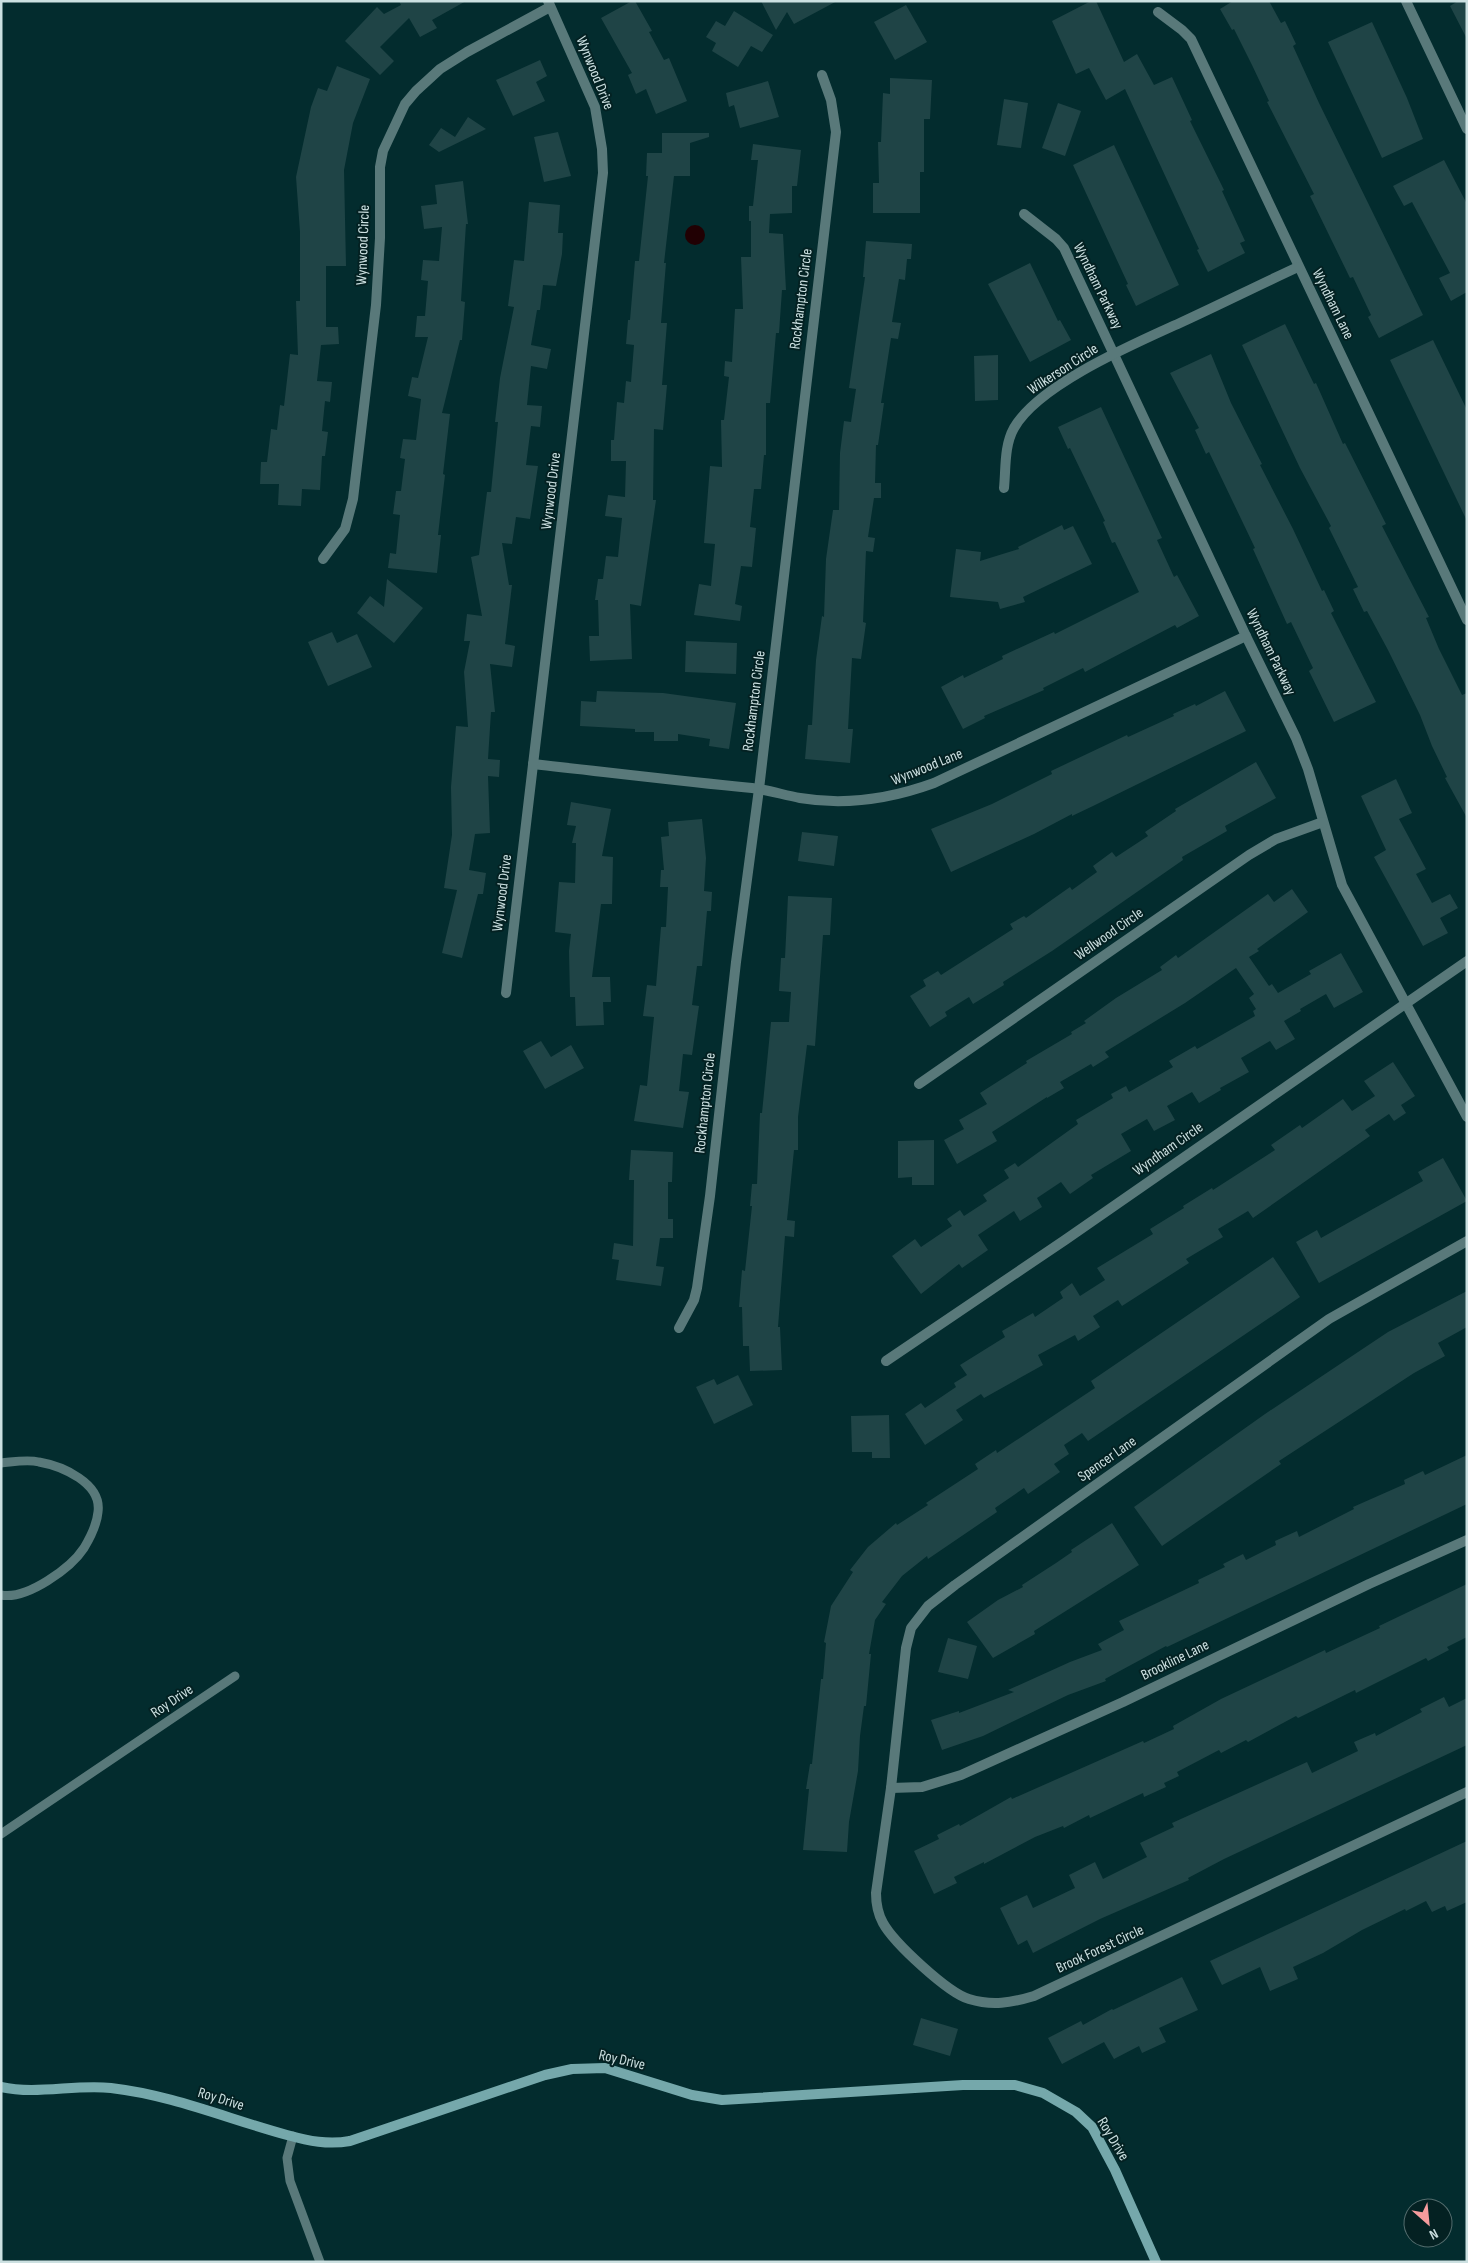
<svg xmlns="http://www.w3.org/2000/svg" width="1468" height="2263" viewBox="0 0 1468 2263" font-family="'Sofia Sans Condensed',sans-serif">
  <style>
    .water { fill: #210003 }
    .building { fill: #1f4446 }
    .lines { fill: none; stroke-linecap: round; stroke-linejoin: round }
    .lane { stroke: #59797a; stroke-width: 9 }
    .street { stroke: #59797a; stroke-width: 10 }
    .secondary { stroke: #75a8ab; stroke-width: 10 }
    .labels { text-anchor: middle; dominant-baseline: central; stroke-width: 4; stroke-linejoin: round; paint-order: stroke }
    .street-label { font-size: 15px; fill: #cce0e1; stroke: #042122 }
  </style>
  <rect width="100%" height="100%" fill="#032c2e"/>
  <circle class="water" cx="695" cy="235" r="10"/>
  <g class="building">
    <path d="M399,1H466L432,20L437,28L420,37L409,18L380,47L394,61L380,75L345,41L377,7L384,14L401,5Z"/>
    <path d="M632,1H635L652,31L649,32L664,60L669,58L687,101L656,114L646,89L636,94L628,75L632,73L601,18Z"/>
    <path d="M761,1H837L794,24L787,12L776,30Z"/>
    <path d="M1091,1H1096L1124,62L1137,54L1154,85L1172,77L1192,120L1190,121L1224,190L1222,191L1245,241L1240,243L1245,253L1208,272L1197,250L1199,249L1125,89L1106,100L1089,68L1076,74L1052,21Z"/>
    <path d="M1233,1H1269L1281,23L1285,21L1296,44L1293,46L1319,103L1423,315L1379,338L1368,317L1371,315L1353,277L1350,278L1310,196L1314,194L1267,102L1269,101L1252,65L1234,29L1232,30L1220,9Z"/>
    <path d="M1458,1H1467V39L1450,6Z"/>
    <path d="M906,5L927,42L895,60L874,22Z"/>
    <path d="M734,11L773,35L762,52L751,46L738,67L712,51L716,43L706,37L716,21L725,26Z"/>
    <path d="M1372,22L1407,98L1423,139L1382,158L1328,42Z"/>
    <path d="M540,60L547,76L536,82L545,101L513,116L496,80Z"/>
    <path d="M337,66L370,79L353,123L344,170L346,266H326V327H338L339,344L321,345L317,381L332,382L330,402L325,401L322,431L328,432L325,456H322L320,490L302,489L301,506L278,505L279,484H260L261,462H267L271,429L277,430L280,405L284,406L290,354L298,355L296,301H300V232L296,177L311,107L318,88L327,91Z"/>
    <path d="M890,78L932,80L930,119H924V172H920V213H873V183H879L878,142H881L883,93L890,94Z"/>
    <path d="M768,81L779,117L740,128L734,105L729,107L726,93Z"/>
    <path d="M1004,99L1028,103L1021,148L997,145Z"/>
    <path d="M1058,103L1081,111L1065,156L1042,148Z"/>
    <path d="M468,117L486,129L439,152L429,145L441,128L455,137Z"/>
    <path d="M558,132L571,176L544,182L534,137Z"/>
    <path d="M662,133H709V137L690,143V176H674L664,263H666L661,323H667L662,385H667L663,430L654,429L653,500H656L641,606L630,604L632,659L590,661L589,636H599L598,600H595L598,579H603L606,556L618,557L622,518L605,516L608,495L625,497L626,461H611V440H614L617,402L624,403L626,381L631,382L634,345L626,344L628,320H630L635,261H639L648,176H646L647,153H662Z"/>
    <path d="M753,144L801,150L797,186H792V213L770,214L769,233L783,234L786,290H782L779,333H776L770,403H766V455H764L761,489H754L750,527L756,528L752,567L741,566L735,604L742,606L740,621L694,615L699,584L711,586L715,544L704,543L710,466L722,467L721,420H724L729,377L724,376L725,361L732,362L735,309H743L741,257H751V221H749V206H753L758,160H751Z"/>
    <path d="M1114,145L1179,285L1136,306L1126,285L1128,284L1073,165Z"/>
    <path d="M1444,160L1467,204V292L1451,301L1439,278L1450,273L1412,202L1404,206L1393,186Z"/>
    <path d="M463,181L468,224H466L461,301L465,302L462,340H460L442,413L450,414L443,474L445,475L438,535H441L437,573L388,568L390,553L396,554L400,515L393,514L396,491H401L405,459L400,458L403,439L416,440L421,399L408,396L412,377L418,378L428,337H415L417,316H425L428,281L421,280L423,260L439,261L442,227L424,229L421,206L437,204L435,185Z"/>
    <path d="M529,202L560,205L558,233H563L562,254L556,286L543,285L540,310H537L531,345L551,349L547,369L531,366L527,405L542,406L540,427L531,426L526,465L538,466L530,519L516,517L512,544L502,543L509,585H512L505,644L515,646L512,667L490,664L495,712H491L488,759L500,760L499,777L488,776L490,833L475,834L469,870L486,873L483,894H478L462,958L442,953L457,890L444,888L452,835L451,787L456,726L468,727L464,672L470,641H464L467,614L482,616L471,557L479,555L487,492H491L498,422H495L500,378L514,307L508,306L514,260L524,261Z"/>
    <path d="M866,241L912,244L911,259H907L905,280L899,279L892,322L901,323L898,339L891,338L881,403H884L878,445H876L875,483H881V498H874L868,537L875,538L873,552L866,551L863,622L866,623L861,659L852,658L848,729H853L850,763L805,759L808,725H812L816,660L822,616L824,617L826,559L833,510H839L840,453L844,421L851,422L856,389L849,388L865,277H863Z"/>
    <path d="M1030,263L1058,321L1060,320L1071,340L1030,362L988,284Z"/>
    <path d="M1285,324L1314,384L1316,383L1343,444L1345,443L1386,524L1382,526L1429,617L1426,618L1439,649L1462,695L1467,693V818L1445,778L1447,777L1432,746L1420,715L1388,650L1367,611L1364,612L1353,589L1358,587L1329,528L1331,526L1300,468L1242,345Z"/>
    <path d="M1433,340L1467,410V521L1390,360Z"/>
    <path d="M1211,354L1231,403L1262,464L1260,465L1293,529L1322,591L1324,590L1334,611L1331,613L1376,702L1334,722L1309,671L1313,668L1291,622L1287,624L1253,549L1255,548L1209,452L1206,454L1195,430L1199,428L1170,373Z"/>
    <path d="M998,355V400L975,401L974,356Z"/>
    <path d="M1101,407L1162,538L1157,540L1174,577L1177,575L1199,616L1177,628L1175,625L1085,672L1083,668L1043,688L1044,690L984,716L985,718L963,729L941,687L963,675L964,678L1003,659L1002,656L1054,632L1055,634L1139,592L1115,542L1112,543L1103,522L1105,521L1070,448L1068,449L1058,427Z"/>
    <path d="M1062,525L1064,530L1073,526L1092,564L1023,597L1025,602L1000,609L998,602L950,597L956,549L981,552L980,561L1019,549L1018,547Z"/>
    <path d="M387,579L423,608L394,643L357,613L370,596L384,607Z"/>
    <path d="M332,632L337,643L357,634L372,667L328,686L308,642Z"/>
    <path d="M686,641L737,643L736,674L685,672Z"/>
    <path d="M597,691L663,693L736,703L729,749L709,746L710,739L678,734V741H654V732H635V729L580,726L581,701L596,702Z"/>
    <path d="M1225,691L1246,731L1093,806L1072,816V814L1034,834L951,872L931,829L992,804L1052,774L1051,771L1127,735L1128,737L1174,716L1173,714L1195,704L1196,706Z"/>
    <path d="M1256,762L1276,798L1225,826L1227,831L1182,857L1183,860L1052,951L1003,982L1004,985L973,1004L969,997L945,1012L947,1016L930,1027L910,996L926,986L923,980L938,971L941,975L1013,929L1010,924L1024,916L1026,918L1070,887L1072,890L1097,872L1093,866L1112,852L1116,857L1148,836L1145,832L1176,811L1175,809Z"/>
    <path d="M1396,779L1412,813L1399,819L1426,869L1416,874L1432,903L1450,894L1458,908L1440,918L1448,933L1423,946L1374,857L1386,850L1361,796Z"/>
    <path d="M571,802L611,809L602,856L613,857L612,904H601L592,977H610L611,1002H603L604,1025L576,1026L575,997H570L569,951L571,934L555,932L559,882L575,883L576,843H572L576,826L567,825Z"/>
    <path d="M702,819L706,858L704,891L712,892L711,911H707L702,966H697L692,1005L699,1006L692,1055L683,1054L679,1091L689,1092L683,1128L634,1121L640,1085L647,1086L654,1017L643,1016L647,985L656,986L661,927H666L668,887H660L661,870H664L661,837L669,836L668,822Z"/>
    <path d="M802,832L838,836L834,866L798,861Z"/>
    <path d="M1292,889L1308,912L1257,949L1259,951L1249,957L1269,986L1272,984L1278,993L1311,974L1309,971L1341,953L1363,992L1334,1008L1326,994L1300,1009L1301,1011L1284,1021L1295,1039L1276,1050L1270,1041L1241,1058L1249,1072L1220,1088L1221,1090L1199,1103L1192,1092L1167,1106L1175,1120L1154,1131L1147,1119L1121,1134L1131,1151L1091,1175L1093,1178L1070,1194L1061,1182L1037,1198L1042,1207L1020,1221L1014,1211L978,1235L988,1250L962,1268L959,1264L921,1294L892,1256L915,1239L921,1247L952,1226L947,1219L960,1210L964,1216L987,1201L983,1195L1009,1178L1004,1170L1015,1163L1018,1167L1078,1124L1076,1120L1113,1098L1111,1094L1126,1086L1129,1092L1173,1067L1169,1061L1195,1046L1197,1049L1255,1016L1253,1011L1256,1009L1249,998L1254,994L1236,968L1185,1003L1105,1052L1109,1057L1093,1067L1091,1064L1060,1082L1064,1088L1047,1098V1097L992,1132L997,1141L957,1164L944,1140L964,1129L959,1120L987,1104L980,1093L1027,1063L1026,1061L1072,1034L1071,1032L1086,1023L1084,1021L1116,998L1162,970L1160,967L1176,955L1178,958L1268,894L1274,902Z"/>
    <path d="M788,896L832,898L830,935H823L815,1046L807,1045L798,1117V1150H794L787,1220L795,1221L794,1237L785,1236L778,1327H780L782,1370L750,1371L749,1346H743L742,1307H739L742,1270L745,1271L752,1206H750L752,1184H757L760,1113H762L771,1022H789L791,992L779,991L781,958H785Z"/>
    <path d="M541,1041L551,1057L571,1045L584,1068L545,1089L523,1051Z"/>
    <path d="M1393,1062L1415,1096L1401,1105L1406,1113L1394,1121L1389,1114L1365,1130L1370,1136L1253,1218L1248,1211L1218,1229L1223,1237L1186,1259L1189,1263L1122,1306L1118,1300L1093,1316L1100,1327L1078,1341L1075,1335L1038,1355L1043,1365L984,1398L981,1394L956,1410L963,1420L925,1445L905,1414L921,1403L925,1408L956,1387L954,1383L967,1375L960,1365L1005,1337L1002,1331L1033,1313L1035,1317L1063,1298L1060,1292L1072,1283L1080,1296L1105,1280L1097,1268L1153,1234L1150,1229L1184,1208L1183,1206L1212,1188L1213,1190L1275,1150L1271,1145L1300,1125L1302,1128L1343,1099L1352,1111L1375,1096L1364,1081Z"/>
    <path d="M934,1140V1185H912V1177L898,1178V1141Z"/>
    <path d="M631,1150L673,1152L672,1182H668V1219H673V1238H660L656,1266L664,1267L661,1286L616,1280L619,1260L612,1259L614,1243L633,1246L634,1180H629Z"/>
    <path d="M1443,1158L1467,1201L1319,1283L1296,1242L1317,1230L1321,1238L1423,1181L1418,1172Z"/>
    <path d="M1273,1257L1300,1297L1088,1441L1082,1433L1064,1445L1069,1454L1054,1464L1060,1472L1028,1494L1024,1488L995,1508L997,1512L928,1559L927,1556L902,1576L882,1602L886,1604L875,1620L869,1654H871L866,1706H864L860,1736L858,1771L849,1822L847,1852L803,1850L809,1789H806L810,1764H812L821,1679H823L826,1643L824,1642L831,1606L853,1572L850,1570L868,1547L896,1523L897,1525L928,1505L926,1503L978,1469L975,1464L996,1450L997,1453L1095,1388L1091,1381Z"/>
    <path d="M1467,1291V1327L1438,1343L1445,1356L1414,1373L1279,1461L1281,1464L1162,1546L1134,1507L1265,1414L1388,1332Z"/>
    <path d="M738,1375L753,1405L714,1424L696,1387L714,1379L717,1385Z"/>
    <path d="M889,1415L890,1458H872V1452H852L851,1416Z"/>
    <path d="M1467,1455V1504L1167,1647L1166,1646L1105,1679L1106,1681L1068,1695L983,1736L942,1750L931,1720L959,1711V1713L1014,1692L1008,1690L1070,1662L1102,1650L1098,1644L1124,1630L1119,1621L1199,1583L1198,1580L1225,1567L1223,1564L1243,1554L1246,1560L1276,1545L1275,1541L1297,1531L1299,1537L1354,1509L1353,1507L1405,1484L1404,1480L1423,1471L1425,1475Z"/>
    <path d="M1112,1523L1139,1565L1034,1631L1035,1634L993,1658L967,1622L998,1600L1023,1587L1022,1585L1056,1563L1072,1552L1071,1550Z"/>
    <path d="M1467,1584V1637L1447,1647L1449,1650L1428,1661L1426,1658L1356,1693L1355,1690L1298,1718L1296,1716L1248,1742L1246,1740L1221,1753L1219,1750L1177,1772L1179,1776L1164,1783L1166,1787L1144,1797L1143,1793L1090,1818L1089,1815L1064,1828L1063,1826L1035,1837L984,1864V1862L954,1877L957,1883L934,1894L914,1851L939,1839L937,1835L959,1824L960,1826L1011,1797L1012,1799L1143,1741L1144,1743L1174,1729L1173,1726L1221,1699L1325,1650L1326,1653L1380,1628L1379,1626Z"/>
    <path d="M948,1638L977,1646L968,1679L938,1672Z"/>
    <path d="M1444,1697L1449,1707L1467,1698V1745L1224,1859L1188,1878L1189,1880L1100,1919L1033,1953L1027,1940L1018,1945L1000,1908L1027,1895L1033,1908L1075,1888L1069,1875L1095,1862L1103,1879L1147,1857L1140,1843L1174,1827L1172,1823L1307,1762L1312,1773L1358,1751L1354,1742L1375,1733L1376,1736L1422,1712L1420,1709Z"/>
    <path d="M1467,1841V1902L1447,1911L1445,1906L1432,1912L1426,1901L1406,1911L1405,1909L1362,1930L1323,1953L1293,1967L1298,1979L1270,1991L1260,1967L1222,1985L1210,1961Z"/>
    <path d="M1182,1977L1198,2010L1159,2028L1166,2042L1142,2053L1139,2046L1114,2059L1104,2042L1062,2064L1048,2038L1081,2021L1083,2025L1112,2009L1113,2010Z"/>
    <path d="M921,2018L958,2029L950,2056L913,2045Z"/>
  </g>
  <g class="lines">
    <g class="lane">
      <path d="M1,1463C13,1462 27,1459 39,1462C62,1466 102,1483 98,1512C97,1523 90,1538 84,1548C71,1568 27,1600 1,1595"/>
      <path d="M1,1834L235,1676"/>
      <path d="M293,2136L287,2158L290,2181L320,2262"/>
    </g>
    <g class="street">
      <path d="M1406,1L1467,129"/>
      <path d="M1158,12L1182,30L1191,39L1467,620"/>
      <path d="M1024,214L1056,239L1064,248L1246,636L1296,738L1308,769L1342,885L1467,1117"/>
      <path d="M1004,488C1006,468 1004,446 1014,428C1039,384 1136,343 1182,322C1221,304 1259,285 1298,267"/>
      <path d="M323,559L345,529L353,499L376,305L380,238V167L383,151L405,104L416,91L440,69L467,52L550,7"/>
      <path d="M533,764C606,772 679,781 752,788C768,790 784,795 800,798C847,806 890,799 934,783L1246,636"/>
      <path d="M506,993L603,173L602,149L595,107L548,1"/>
      <path d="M919,1084L1249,855L1276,839L1323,822"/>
      <path d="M1467,1241L1329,1319L955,1585L928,1606L911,1628L906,1648L891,1788L876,1893C876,1904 878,1914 883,1923C894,1943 948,1993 969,1999C992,2006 1011,2003 1034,1996L1467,1792"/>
      <path d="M679,1328L694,1300L697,1288L710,1196L736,962L759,789L836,132L831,100L822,75"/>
      <path d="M886,1361L1065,1240L1467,961"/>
      <path d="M891,1788L922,1787L961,1775L1123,1702L1369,1584L1467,1540"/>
    </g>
    <path class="secondary" d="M1,2087C37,2095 75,2084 111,2088C172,2095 228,2119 287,2135C309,2141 328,2145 350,2141L545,2075L572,2069L605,2068L692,2095L722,2100L963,2085H1015L1043,2093L1076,2112L1092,2127L1115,2170L1156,2262"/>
  </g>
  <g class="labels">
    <g class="street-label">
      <text transform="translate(595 73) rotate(68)">Wynwood Drive</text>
      <text transform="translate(363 245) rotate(-88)">Wynwood Circle</text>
      <text transform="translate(1098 286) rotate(64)">Wyndham Parkway</text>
      <text transform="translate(801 299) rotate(-83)">Rockhampton Circle</text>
      <text transform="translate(1333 304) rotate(64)">Wyndham Lane</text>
      <text transform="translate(1063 369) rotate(-33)">Wilkerson Circle</text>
      <text transform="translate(551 491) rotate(-83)">Wynwood Drive</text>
      <text transform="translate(1271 652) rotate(64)">Wyndham Parkway</text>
      <text transform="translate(754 701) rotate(-83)">Rockhampton Circle</text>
      <text transform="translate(927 767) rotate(-22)">Wynwood Lane</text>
      <text transform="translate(502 893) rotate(-83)">Wynwood Drive</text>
      <text transform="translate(1109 934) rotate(-35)">Wellwood Circle</text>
      <text transform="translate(705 1103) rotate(-84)">Rockhampton Circle</text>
      <text transform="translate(1168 1149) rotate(-35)">Wyndham Circle</text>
      <text transform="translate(1107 1459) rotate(-35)">Spencer Lane</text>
      <text transform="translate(1175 1660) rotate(-26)">Brookline Lane</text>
      <text transform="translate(172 1701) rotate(-34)">Roy Drive</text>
      <text transform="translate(1100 1949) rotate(-25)">Brook Forest Circle</text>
      <text transform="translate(622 2060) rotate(13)">Roy Drive</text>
      <text transform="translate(221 2099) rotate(17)">Roy Drive</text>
      <text transform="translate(1113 2139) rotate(59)">Roy Drive</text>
    </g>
  </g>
  <rect width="1468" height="2263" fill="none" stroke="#cce0e1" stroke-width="5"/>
  <g transform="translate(1428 2223) rotate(153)"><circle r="24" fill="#042122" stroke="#546d6e"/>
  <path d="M0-4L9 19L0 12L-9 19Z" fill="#f59b9d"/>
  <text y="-8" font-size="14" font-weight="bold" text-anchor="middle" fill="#cce0e1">N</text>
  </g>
</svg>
